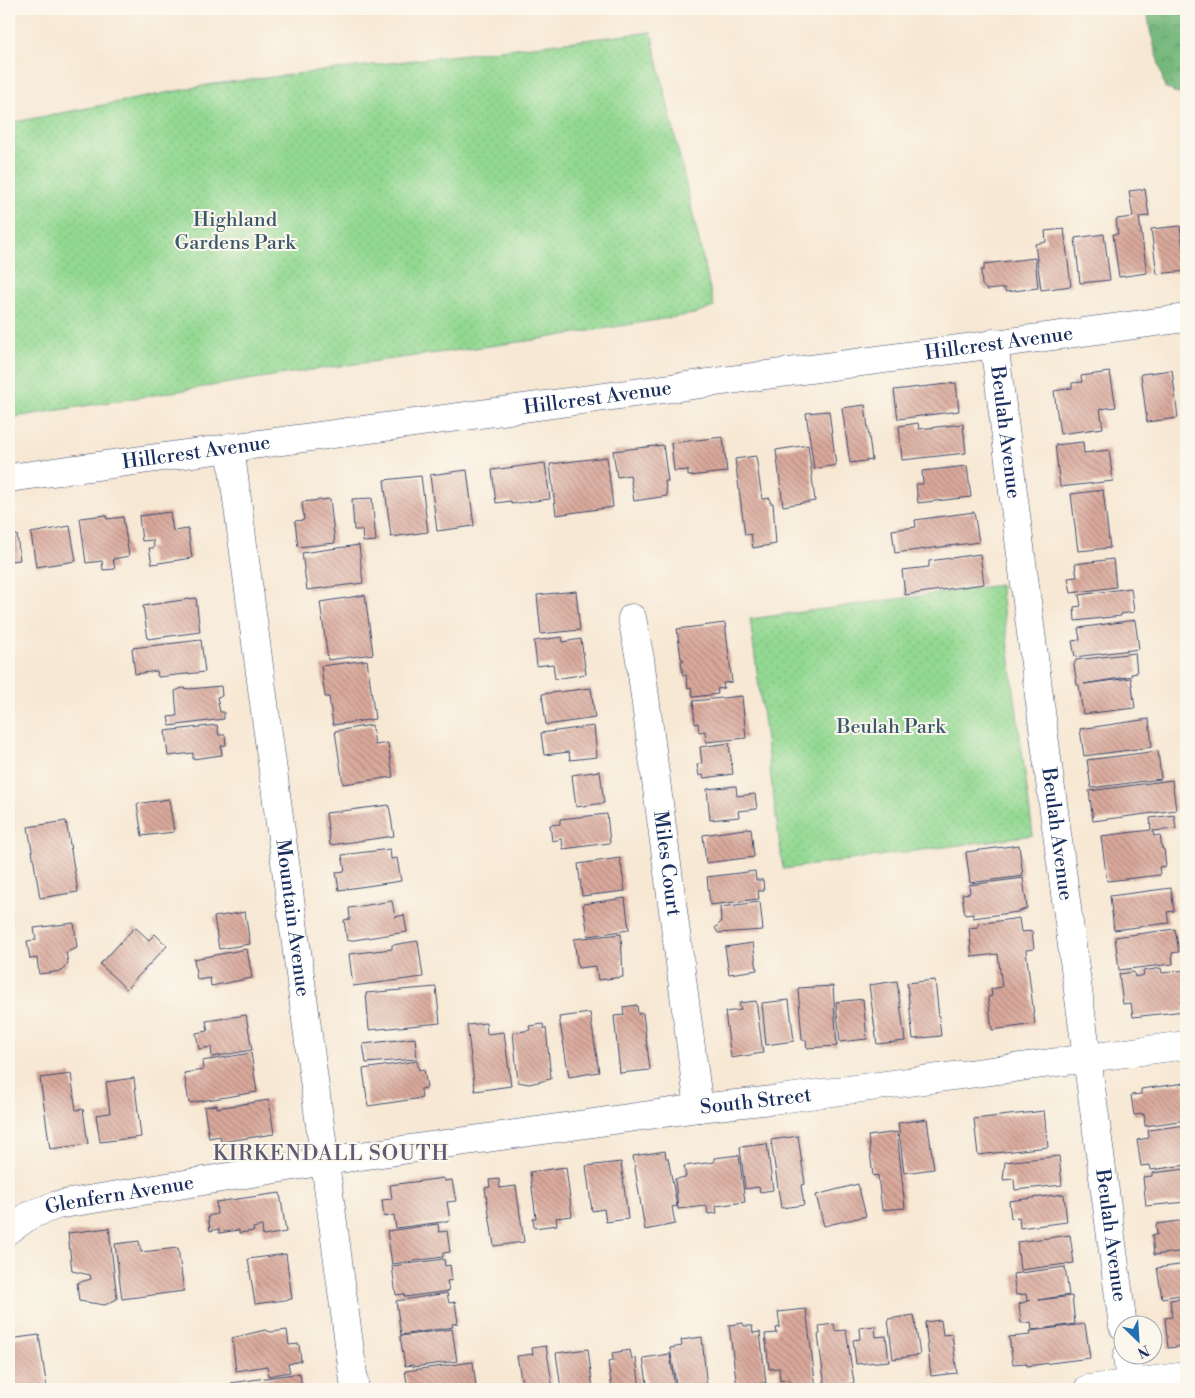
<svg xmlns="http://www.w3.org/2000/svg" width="1195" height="1398" viewBox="0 0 1195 1398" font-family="'Libre Bodoni',serif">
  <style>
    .forest { fill: url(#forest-crowns); stroke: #48746c }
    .park { fill: url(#park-dots); stroke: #568478 }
    .building { fill: url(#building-back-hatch) }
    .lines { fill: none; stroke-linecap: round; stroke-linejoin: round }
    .minor-casing { stroke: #3c4b70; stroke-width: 29 }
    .minor { stroke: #fff; stroke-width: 28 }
    .labels { text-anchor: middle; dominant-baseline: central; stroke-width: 4; stroke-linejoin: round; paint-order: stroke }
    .park-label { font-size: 20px; fill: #39596b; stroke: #fbf7ec }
    .street-label { font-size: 20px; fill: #1b2f5e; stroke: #fbf7ec }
    .neighbourhood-label { font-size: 21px; letter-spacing: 1px; fill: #5e5a73; stroke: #fbf7ec }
  </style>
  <defs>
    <pattern id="forest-crowns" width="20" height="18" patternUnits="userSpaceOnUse" patternTransform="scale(1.25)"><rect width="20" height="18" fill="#75b87b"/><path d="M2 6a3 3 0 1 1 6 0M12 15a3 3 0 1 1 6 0" fill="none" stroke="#5f9668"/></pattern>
    <pattern id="park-dots" width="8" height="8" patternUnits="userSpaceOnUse" patternTransform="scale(1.25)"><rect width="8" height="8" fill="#92d891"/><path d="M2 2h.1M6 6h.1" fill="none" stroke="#7dba7f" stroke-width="1.8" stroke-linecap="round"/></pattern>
    <pattern id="building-back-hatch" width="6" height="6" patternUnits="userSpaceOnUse" patternTransform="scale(1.25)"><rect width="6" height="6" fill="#daa99b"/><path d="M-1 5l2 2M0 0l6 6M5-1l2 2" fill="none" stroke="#b08a82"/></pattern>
  </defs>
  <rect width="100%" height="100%" fill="#fbf7ec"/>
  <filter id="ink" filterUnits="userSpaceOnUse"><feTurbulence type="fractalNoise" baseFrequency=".02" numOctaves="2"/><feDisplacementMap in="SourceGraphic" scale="10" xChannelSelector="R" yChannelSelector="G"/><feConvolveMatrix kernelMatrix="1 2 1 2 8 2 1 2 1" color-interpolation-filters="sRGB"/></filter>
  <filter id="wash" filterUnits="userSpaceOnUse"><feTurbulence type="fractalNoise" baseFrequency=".0096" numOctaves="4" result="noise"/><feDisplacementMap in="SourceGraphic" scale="20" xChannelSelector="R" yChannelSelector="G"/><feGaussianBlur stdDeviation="1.12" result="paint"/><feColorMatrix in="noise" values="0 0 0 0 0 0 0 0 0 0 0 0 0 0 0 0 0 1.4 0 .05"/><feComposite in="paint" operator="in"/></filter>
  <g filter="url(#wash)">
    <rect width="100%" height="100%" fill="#f7e8d4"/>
    <path class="forest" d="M1147,9H1186V97L1165,88L1150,30Z"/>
    <g class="park">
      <path d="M651,32L714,307L694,314L527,341L311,370L9,418V123L213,84Z"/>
      <path d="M1000,585L1033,835L783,869L750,619Z"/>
    </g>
    <g id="blocks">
      <g class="building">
        <path d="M1145,189L1149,216L1139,217L1147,273L1119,277L1113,234H1118L1116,219L1133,217L1129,191Z"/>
        <path d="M1180,226L1186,271L1157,274L1151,229Z"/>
        <path d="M1064,229L1071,286L1041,290L1035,244L1046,242L1045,231Z"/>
        <path d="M1104,234L1110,280L1080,283L1075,238Z"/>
        <path d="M1035,258L1038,288L1005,292V288L987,290L982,285L981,270H984V264Z"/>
        <path d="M1172,370L1178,418L1147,422L1141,374Z"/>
        <path d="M1110,372L1116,407L1100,409L1103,428L1060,434L1054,391L1072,388V383L1082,382L1081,376Z"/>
        <path d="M956,383L959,411L898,419L894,390Z"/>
        <path d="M865,405L872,460L850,463L842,408Z"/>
        <path d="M829,411L836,465L814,469L806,413Z"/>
        <path d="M918,423L919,429L963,424L966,453L902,460L899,426Z"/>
        <path d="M723,437L727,472L688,476V470L674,471L671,443Z"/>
        <path d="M1083,442L1084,453L1109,450L1113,481L1060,487L1055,445Z"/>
        <path d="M663,445L668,481H665L667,496L634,501L630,475L617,477L613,451Z"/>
        <path d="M808,445L815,501L783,506L776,450Z"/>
        <path d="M756,456L762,499L770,498V503H773L776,544L753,548L751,534L745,535L735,459Z"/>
        <path d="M607,457L613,507L556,515L550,464Z"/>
        <path d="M545,463L550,499L511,504V501L496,503L492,470Z"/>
        <path d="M967,466L971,497L918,503L916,484H923L922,471Z"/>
        <path d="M467,470L474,526L437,531L430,475Z"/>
        <path d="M421,476L428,532L391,537L384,480Z"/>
        <path d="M1103,490L1110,548L1078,551L1071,494Z"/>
        <path d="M372,498L376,541L363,542L362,530H354L352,499Z"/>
        <path d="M330,499L335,543L298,547L295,521L304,520L302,502Z"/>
        <path d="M170,512L173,531L188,529L192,558L152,564L149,548H154L153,540L142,541L139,516Z"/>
        <path d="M974,512L979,542L895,553L892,530L916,527L915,520Z"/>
        <path d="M106,515L107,519L123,517L129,556L113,559L115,569L103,570L102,561L86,563L80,518Z"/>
        <path d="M70,526L76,561L36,567L31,533Z"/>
        <path d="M17,535L20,560L9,561V536Z"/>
        <path d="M359,545L363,583L307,590L302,553Z"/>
        <path d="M980,554L984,584L905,595L902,570L929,567V561Z"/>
        <path d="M1113,559L1116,587L1071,593L1068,578L1077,577L1075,564Z"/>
        <path d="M1131,588L1134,612L1121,614V616L1075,621L1074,607L1081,606L1079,595Z"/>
        <path d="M576,591L580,630L541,634L537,595Z"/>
        <path d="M365,595L373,654L328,660L320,602Z"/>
        <path d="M196,598L200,632L148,639L143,606Z"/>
        <path d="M1135,620L1139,649L1075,657L1072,641L1080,640L1078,628Z"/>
        <path d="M725,623L732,682L723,683L724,688L717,689L718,694L693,697L691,687L688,688L686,675L683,676L681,661L684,660L681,658L677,629Z"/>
        <path d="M562,637L563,642L581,639L586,674L555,679L553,664L537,666L534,641Z"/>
        <path d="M201,640L205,672L158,677L157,671L135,674L132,648Z"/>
        <path d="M1135,653L1137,673L1131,674L1132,676L1084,684L1131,678L1135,708L1083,714L1079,685H1077L1074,665L1076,660Z"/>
        <path d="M367,660L375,719L333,725L329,697H325L321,666Z"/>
        <path d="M221,686L222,696L217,697L220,712H224V719L170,726L168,717L177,716L175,691L182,688L190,689Z"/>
        <path d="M591,688L595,718L546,725L542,694Z"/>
        <path d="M742,696L746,738L706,742L705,731L699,732L698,723L695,724L693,701Z"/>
        <path d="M1149,719L1152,747L1084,756L1080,729Z"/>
        <path d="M217,725L219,735H225L226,745L221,746L222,755L193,759V753L168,756L165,731Z"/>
        <path d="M372,725L375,745L388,743L393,777L343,784L335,731Z"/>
        <path d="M594,726L597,757L570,760L569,752L544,755L541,733Z"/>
        <path d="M729,743L733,774L704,778L703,775L699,776L697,765L702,764L700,747Z"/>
        <path d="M1158,751L1161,779L1091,788L1087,760Z"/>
        <path d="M600,771L604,803L576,807L572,775Z"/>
        <path d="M1172,780L1176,810L1093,821L1089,791Z"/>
        <path d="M736,786L737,796L755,794L757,809L738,811L739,817L710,820L707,789Z"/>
        <path d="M169,799L174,832L142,836L137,804Z"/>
        <path d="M389,805L394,836L330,845L326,813Z"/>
        <path d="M607,814L610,843L563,849L562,839L552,841L550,825L560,824V819Z"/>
        <path d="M1174,815L1176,829L1153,831L1154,836L1160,835L1162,849H1164L1166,866L1159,867L1160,875L1107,881L1101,836L1151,830L1150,818Z"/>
        <path d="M66,821L78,892L40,898L28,827Z"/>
        <path d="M751,828L754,857L706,863L703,835Z"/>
        <path d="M1019,845L1023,876L970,883L966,852Z"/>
        <path d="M390,849L391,859L397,858L401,881L339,890L336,872L345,871L342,855Z"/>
        <path d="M620,858L625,891L582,896L578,864Z"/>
        <path d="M755,871L756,880H763L764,891H758L759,899L710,905L707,877Z"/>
        <path d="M1023,878L1027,908L1018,912L973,918V914L965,915L962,894L970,893L969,885Z"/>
        <path d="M1171,888L1174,911L1167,912L1169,923L1114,930L1110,896Z"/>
        <path d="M625,898L629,930L588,936L583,904Z"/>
        <path d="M392,901L395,917L404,915L407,932L347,941L344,920L350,919L349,908Z"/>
        <path d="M760,902L763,930L718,933L715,928L721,922L720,907Z"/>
        <path d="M245,912L250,944L219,949L214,917Z"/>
        <path d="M1019,918L1021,932L1032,931L1034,949L1026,950L1035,1024L992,1030L988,997L992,996L991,989L1002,987L998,954L972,957L969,928L978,927V924Z"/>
        <path d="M74,923L77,948L66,952L68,963L62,971L39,974L37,958L30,959L27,941L36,940L34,928Z"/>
        <path d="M135,927L149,940L155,934L167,946L126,989L100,964Z"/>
        <path d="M1175,929L1179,952L1172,953L1173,964L1119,970L1115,937Z"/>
        <path d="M621,934L623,977L598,980L596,966L578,968L574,939Z"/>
        <path d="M418,941L423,977L353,986L349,954L392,949V945Z"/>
        <path d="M753,943L757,970L729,974L725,947Z"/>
        <path d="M247,949L252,978L211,986L210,978L197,980L194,959Z"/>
        <path d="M1161,968L1162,973L1186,970V1008H1183L1184,1011L1133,1017L1131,1003L1123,1004L1119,974L1134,972L1135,977L1144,975L1143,971Z"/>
        <path d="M935,980L941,1036L913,1039L907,983Z"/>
        <path d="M897,981L905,1041L877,1044L869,985Z"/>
        <path d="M833,986L837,1046L807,1048L806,1040H802L798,988Z"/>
        <path d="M436,987L440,1023L369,1030L366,993Z"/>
        <path d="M863,999L867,1039L840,1042L836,1002Z"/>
        <path d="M789,1000L794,1041L766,1045L762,1003Z"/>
        <path d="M756,1001L763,1053L731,1058L725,1012L741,1010L739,1003Z"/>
        <path d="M637,1005L638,1014L643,1013L650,1070L620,1073L614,1016L624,1015L623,1007Z"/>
        <path d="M590,1013L599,1072L569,1077L559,1017Z"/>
        <path d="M246,1015L252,1050L212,1057L211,1047L199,1049L196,1033L208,1031L206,1021Z"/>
        <path d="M486,1023L487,1034L504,1032L511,1086L475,1091L467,1025Z"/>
        <path d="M543,1024L544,1029L546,1028L551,1079L529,1084L518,1082L513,1033L530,1030L529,1026Z"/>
        <path d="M415,1038L417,1059L366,1063L363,1044Z"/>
        <path d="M251,1053L257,1092L189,1103L184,1073L203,1070L202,1061Z"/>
        <path d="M417,1061L419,1070L424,1069L427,1088L421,1089L422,1098L368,1106L363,1069Z"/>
        <path d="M71,1074L76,1110L83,1109L88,1144L50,1149L40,1078Z"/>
        <path d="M134,1078L141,1137L100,1142L96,1115L110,1113L106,1082Z"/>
        <path d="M1185,1083L1186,1120L1145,1126L1144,1114L1134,1115L1131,1095L1141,1094V1089Z"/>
        <path d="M269,1100L274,1134L221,1142L220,1136L209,1138L204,1107L217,1105V1108Z"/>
        <path d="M1044,1111L1048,1147L978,1155L974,1119Z"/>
        <path d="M927,1119L934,1169L904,1173L898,1123Z"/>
        <path d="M1186,1125V1165L1151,1170L1150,1165L1141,1166L1137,1140L1149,1138L1148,1130Z"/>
        <path d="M897,1132L905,1208L882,1210L878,1175L873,1176L868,1136Z"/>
        <path d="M798,1136L805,1184L801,1185L804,1205L781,1208L771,1140Z"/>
        <path d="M767,1144L773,1190L760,1192L759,1187L745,1189L740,1147Z"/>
        <path d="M665,1151L666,1158H668L677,1206L672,1207L675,1224L645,1230L633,1156Z"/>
        <path d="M739,1155L745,1202L716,1206L717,1213L708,1214L707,1206L678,1209L675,1179L686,1177L684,1166L714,1162V1158Z"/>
        <path d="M1059,1156L1062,1185L1015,1190L1014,1179L1003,1180L1005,1162Z"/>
        <path d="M621,1162L628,1219L606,1222L604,1209L592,1211L586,1166Z"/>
        <path d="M566,1167L572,1216L556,1218L557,1225L534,1228L533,1218H536L530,1172Z"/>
        <path d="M1186,1169V1202L1146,1206L1143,1177L1152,1176V1173Z"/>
        <path d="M444,1178V1181L452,1180L456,1201L447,1202L450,1221L396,1228L394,1215L384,1217L382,1200L392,1199L390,1185Z"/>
        <path d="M499,1179L500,1188L516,1186L524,1242L494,1246L485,1188L490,1187L489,1180Z"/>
        <path d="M858,1184L866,1216L824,1226L816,1195Z"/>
        <path d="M280,1193L286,1232L263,1236L262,1226L253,1228L254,1231L239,1233V1230L219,1233V1229L210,1231L208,1216L217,1214L216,1202Z"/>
        <path d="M1064,1194L1067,1222L1020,1228L1019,1217L1011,1218L1009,1201Z"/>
        <path d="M1186,1220V1251L1154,1255L1152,1235H1157L1156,1224Z"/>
        <path d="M438,1224L439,1232L447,1231L450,1252L443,1253V1257L392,1264L387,1231Z"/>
        <path d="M109,1228L117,1299L105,1305L79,1301L77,1283L91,1279L90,1275L72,1271L68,1233Z"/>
        <path d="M1070,1235L1074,1263L1020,1270L1017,1242Z"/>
        <path d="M139,1241L141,1252L178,1248L184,1291L122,1299L115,1244Z"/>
        <path d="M286,1254L292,1299L255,1304L248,1259Z"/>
        <path d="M444,1259L445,1266L450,1265L452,1280L447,1281L449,1291L405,1297L404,1294L396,1295L392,1266Z"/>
        <path d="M1186,1264V1294L1162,1298L1157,1268Z"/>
        <path d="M1065,1267L1069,1295L1038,1300L1072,1296L1075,1324L1032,1330L1031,1322L1021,1323L1019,1304L1031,1300L1027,1301L1026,1294L1016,1295L1013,1274Z"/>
        <path d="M447,1293L449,1303L455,1302L458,1323L452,1324L453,1327L401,1335L396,1301Z"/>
        <path d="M1186,1298V1346L1168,1348L1165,1318L1172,1317L1170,1300Z"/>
        <path d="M806,1309L816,1388L790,1389L789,1379L780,1381L779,1368L769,1369L765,1334L777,1333L776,1328L780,1327L778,1312Z"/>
        <path d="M914,1315L920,1355L893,1359L888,1319Z"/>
        <path d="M941,1320L943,1335L952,1334L957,1373L931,1376L925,1322Z"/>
        <path d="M743,1323L744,1326H752L753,1333L760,1332L766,1383L737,1387L729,1325Z"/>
        <path d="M834,1324L835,1331L846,1330L854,1383L825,1387L818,1335L820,1334L819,1326Z"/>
        <path d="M1085,1324L1090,1358L1027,1366L1026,1363L1013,1364L1009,1337L1031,1335L1030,1331Z"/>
        <path d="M875,1326L876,1337L886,1336L889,1361L856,1364L853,1340L860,1339L859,1328Z"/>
        <path d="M452,1329L457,1361L413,1367V1365L405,1366L400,1336Z"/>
        <path d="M265,1330L271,1332L287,1330L289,1345L299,1344L301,1361L288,1364L290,1372L268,1376L267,1366L236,1371L232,1338Z"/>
        <path d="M39,1335L47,1389H9V1339Z"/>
        <path d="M702,1337L707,1389H677L670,1348L682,1346L681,1340Z"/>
        <path d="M546,1346L553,1389H523L517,1356L533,1354L532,1348Z"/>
        <path d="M588,1349L593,1389H561L556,1353Z"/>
        <path d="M630,1350L632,1359L636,1358L640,1389H612L608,1362L613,1361L612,1353Z"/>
        <path d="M670,1354L675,1389H648L643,1358Z"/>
        <path d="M473,1362L476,1387L459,1389H408L405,1371Z"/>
        <path d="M300,1373L302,1389H232L231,1383Z"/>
      </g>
    </g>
  </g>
  <g filter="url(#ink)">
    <use href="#blocks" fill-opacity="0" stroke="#3c4b70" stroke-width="1"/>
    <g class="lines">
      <g class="minor-casing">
        <g id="minor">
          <path id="s1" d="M994,343L1049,774L1123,1326"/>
          <path id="s2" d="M230,447L355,1389"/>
          <path id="s3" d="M9,478L1186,318"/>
          <path id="s4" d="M632,618L640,659L699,1108"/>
          <path id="s5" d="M9,1230L30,1215L57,1205L325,1161L699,1108L772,1100L1186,1045"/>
          <path d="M1127,1356L1131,1389"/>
          <path d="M1088,1389L1186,1376"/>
        </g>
      </g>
      <use href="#minor" class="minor"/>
    </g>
  </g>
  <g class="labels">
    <g class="park-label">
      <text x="235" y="220">Highland<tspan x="235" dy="23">Gardens Park</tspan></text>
      <text x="891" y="727">Beulah Park</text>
    </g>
    <g class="street-label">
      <text stroke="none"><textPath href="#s3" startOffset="999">Hillcrest Avenue</textPath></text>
      <text stroke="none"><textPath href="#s3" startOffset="594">Hillcrest Avenue</textPath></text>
      <text stroke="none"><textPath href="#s1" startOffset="90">Beulah Avenue</textPath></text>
      <text stroke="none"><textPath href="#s3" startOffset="189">Hillcrest Avenue</textPath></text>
      <text stroke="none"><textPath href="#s1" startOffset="495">Beulah Avenue</textPath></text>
      <text stroke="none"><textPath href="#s4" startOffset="248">Miles Court</textPath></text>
      <text stroke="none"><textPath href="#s2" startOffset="475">Mountain Avenue</textPath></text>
      <text stroke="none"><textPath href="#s5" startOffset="761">South Street</textPath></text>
      <text stroke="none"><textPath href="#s5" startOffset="118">Glenfern Avenue</textPath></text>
      <text stroke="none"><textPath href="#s1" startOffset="900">Beulah Avenue</textPath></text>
    </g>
    <g class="neighbourhood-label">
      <text x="331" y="1154">KIRKENDALL SOUTH</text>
    </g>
  </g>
  <rect width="1195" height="1398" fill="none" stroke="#fbf7ec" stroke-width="30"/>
  <g transform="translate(1138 1340) rotate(155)"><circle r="24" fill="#fbf7ec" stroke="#a1a7b3"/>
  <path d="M0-4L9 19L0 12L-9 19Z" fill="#1f6fb2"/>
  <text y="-8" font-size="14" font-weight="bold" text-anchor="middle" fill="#1b2f5e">N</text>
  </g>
</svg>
